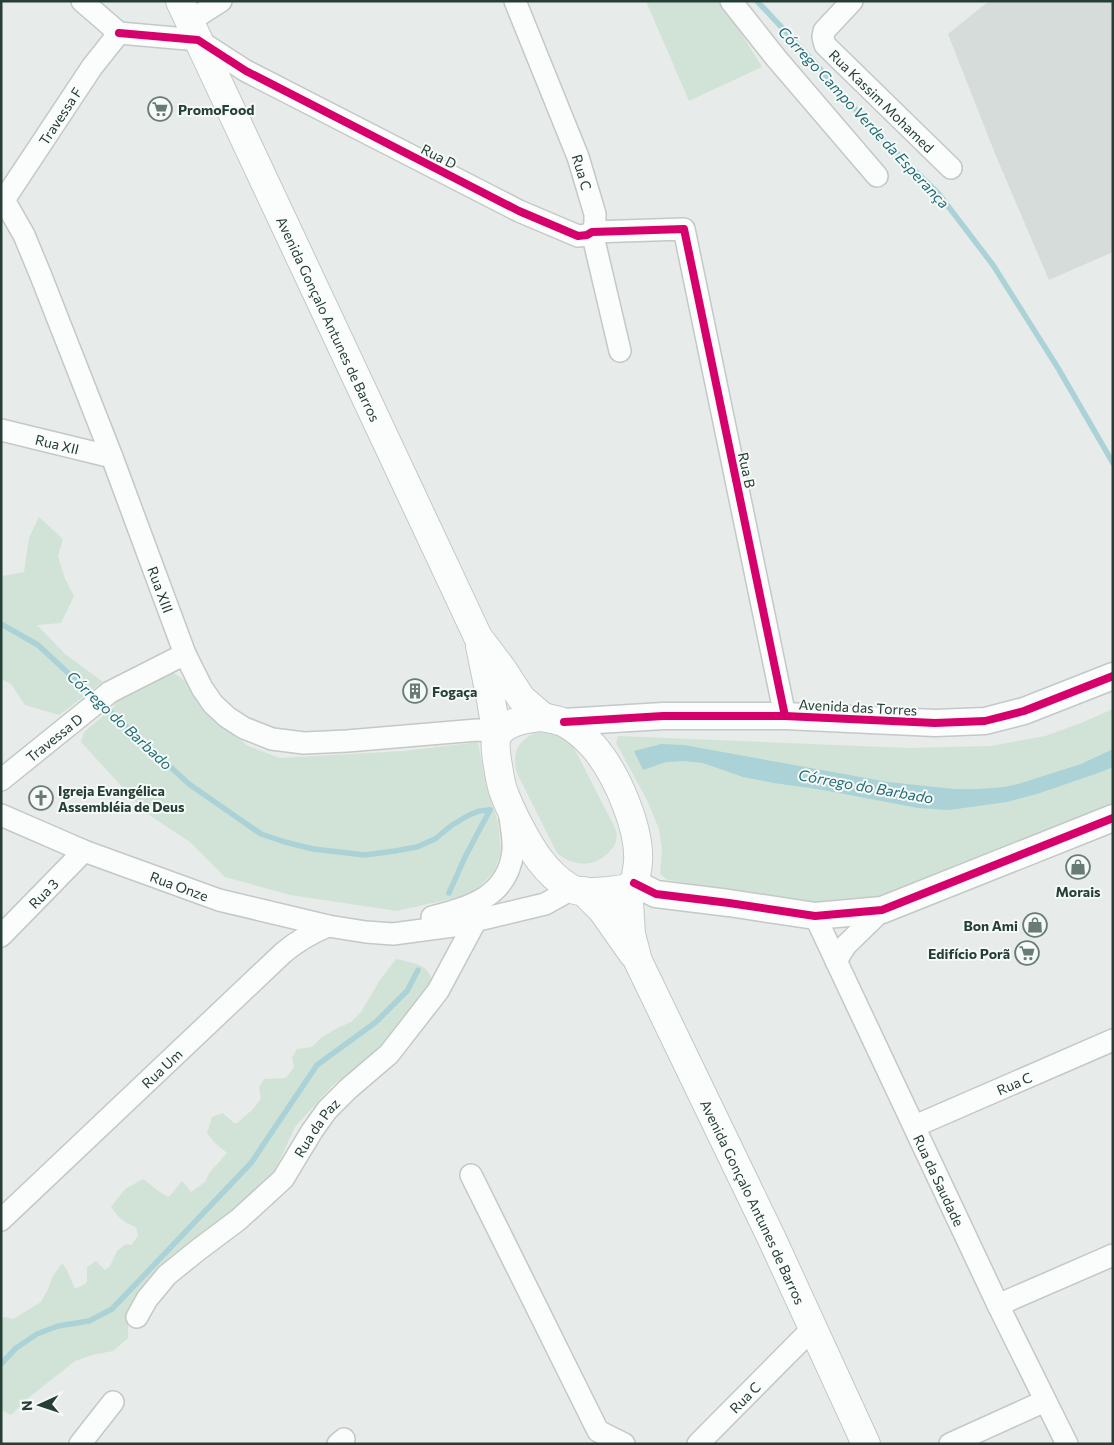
<svg xmlns="http://www.w3.org/2000/svg" width="1114" height="1445" viewBox="0 0 1114 1445" font-family="Commissioner,sans-serif">
  <style>
    .built { fill: #d5dcd9 }
    .green { fill: #d1e3d6 }
    .water { fill: #abd2d6 }
    .lines { fill: none; stroke-linecap: round; stroke-linejoin: round }
    .stream { stroke: #abd2d6; stroke-width: 5.5 }
    .minor-casing { stroke: #c4c8c6; stroke-width: 24 }
    .tertiary-casing { stroke: #c4c8c6; stroke-width: 29 }
    .secondary-casing { stroke: #c3c9c6; stroke-width: 30 }
    .minor { stroke: #fbfcfc; stroke-width: 21 }
    .tertiary { stroke: #fbfcfc; stroke-width: 26 }
    .secondary { stroke: #fbfcfc; stroke-width: 28 }
    .cycleway-casing { stroke: #f5f9f7; stroke-width: 11 }
    .cycleway { stroke: #d6006c; stroke-width: 8 }
    .labels { text-anchor: middle; dominant-baseline: central; stroke-width: 4; stroke-linejoin: round; paint-order: stroke }
    .street-label { font-size: 14px; fill: #253e36; stroke: #f5f9f7 }
    .poi-label { font-size: 14px; font-weight: bold; fill: #253e36; stroke: #f5f9f7; text-anchor: start }
    .water-label { font-size: 15px; font-style: italic; fill: #226c76; stroke: #f5f9f7 }
  </style>
  <rect width="100%" height="100%" fill="#e7ebe9"/>
  <path class="built" d="M989,1H1113V252L1049,280L996,156L948,34Z"/>
  <g class="green">
    <path d="M646,1H721L762,67L689,101Z"/>
    <path d="M39,517L63,539L58,556L65,579L74,596L61,623L37,625L65,654L103,682L59,715L25,705L11,684L1,679V575L3,576L24,572L29,538Z"/>
    <path d="M165,672L174,673L188,683L212,718L248,746L280,758L404,751L478,742L486,785L498,822L501,852L494,872L472,894L397,911L290,895L225,877L190,842L146,813L81,742L84,732L115,706L109,700Z"/>
    <path d="M1113,709V803L897,897L828,905L668,880L660,874L662,850L659,829L647,800L616,743L618,736L909,748L990,746L1045,736L1081,723Z"/>
    <path d="M540,731L557,734L571,742L616,830C618,838 616,845 610,851C595,868 574,867 557,853L517,773C511,752 519,738 540,731Z"/>
    <path d="M396,959C417,964 435,965 432,992L376,1052L333,1085L295,1127L276,1168L249,1203L153,1281L134,1300L128,1316V1338L113,1351L92,1355L75,1361L27,1399L11,1415L1,1410V1319L5,1317L13,1319L41,1302L48,1289L53,1276L62,1263L67,1270L75,1289L83,1285L87,1282V1267L96,1261L105,1270L110,1266L117,1251L126,1244L131,1245L138,1236L136,1227C124,1223 118,1217 111,1207L125,1189L143,1179C152,1185 159,1193 169,1197L182,1181L191,1192L205,1182L210,1172L227,1153L215,1143L207,1133L212,1117L223,1113L234,1123H237L252,1110L261,1099L259,1088L264,1079L286,1078L294,1067L292,1058L297,1049L312,1047L322,1037L338,1028L351,1022L361,1012L380,980Z"/>
  </g>
  <path class="water" d="M661,744L684,745L888,782L954,789H979L1004,787L1018,784L1081,764L1113,749V767L1101,772L1037,794L1007,802L949,810L918,808L823,790L774,783L743,777L703,763L683,761L666,762L643,770L634,751Z"/>
  <g class="lines">
    <g class="stream">
      <path d="M757,1L815,63L877,134L938,193L993,265L1058,368L1113,463"/>
      <path d="M1,624L38,645L95,698"/>
      <path d="M102,704L189,784L261,834L285,842L313,849L365,855L395,851L417,847L435,839L452,825L469,815L479,811L490,810"/>
      <path d="M449,893L465,857L490,810"/>
      <path d="M1,1364L16,1348L37,1334L58,1326L89,1321L112,1309L251,1163L317,1065L376,1022L407,991L418,970"/>
    </g>
    <g class="minor-casing">
      <g id="minor">
        <path d="M82,1L119,33"/>
        <path id="s1" d="M515,1L578,157L595,214V224L592,232L620,351"/>
        <path d="M731,1L776,58L877,176"/>
        <path id="s2" d="M852,1L824,31L823,37L825,45L951,168"/>
        <path d="M190,21L221,1"/>
        <path d="M119,33L198,40L246,71L519,211L578,236L587,235L592,232L684,229L785,716"/>
        <path id="s3" d="M1,198L4,200L24,235L41,276L112,457L185,654L202,688L213,704L227,717L244,728L272,739L304,743L347,741L477,730L489,731L497,736"/>
        <path id="s4" d="M4,200L92,67L119,33"/>
        <path id="s5" d="M1,430L112,457"/>
        <path id="s6" d="M1,780L110,692L185,654"/>
        <path id="s7" d="M1,815L84,851L219,900L328,926L366,932L393,934L453,926L545,904L572,889"/>
        <path id="s8" d="M815,916L998,1305L1067,1444"/>
        <path d="M432,917C470,907 508,897 513,851C514,839 511,827 510,816"/>
        <path id="s9" d="M1,936L84,851"/>
        <path d="M836,961L846,945L882,910"/>
        <path id="s10" d="M915,1126L1113,1040"/>
        <path d="M471,1175L598,1431L624,1444"/>
        <path id="s11" d="M1,1220L283,953C297,941 311,933 328,926"/>
        <path d="M998,1305L1113,1255"/>
        <path id="s12" d="M137,1317L147,1299L167,1275L198,1250L238,1220L283,1179L312,1131L327,1110L348,1089L389,1054L438,991L475,922"/>
        <path d="M80,1444L113,1402"/>
        <path d="M338,1444L344,1439"/>
        <path id="s13" d="M698,1444L812,1329"/>
        <path d="M950,1444L1045,1401"/>
      </g>
    </g>
    <g class="tertiary-casing">
      <g id="tertiary">
        <path d="M564,722L663,716H785L935,723L985,721L1024,711L1113,676"/>
        <path d="M634,883L656,894L729,903L815,916L882,910L1113,818"/>
      </g>
    </g>
    <g class="secondary-casing">
      <g id="secondary">
        <path id="s14" d="M180,1L478,637L503,670L521,698L543,717"/>
        <path d="M480,646L491,700L497,736"/>
        <path d="M543,717C550,719 559,720 565,723C576,729 586,738 594,747C617,774 644,835 637,870C636,874 636,880 633,884C627,890 616,890 608,891C598,892 579,893 570,888C545,873 531,849 518,824C513,814 508,804 504,793C500,783 499,771 497,760C496,752 494,741 498,734C507,721 529,718 543,717Z"/>
        <path id="s15" d="M628,887L631,934L638,961L772,1239L866,1444"/>
        <path d="M583,891L602,910L633,954"/>
      </g>
    </g>
    <use href="#minor" class="minor"/>
    <use href="#tertiary" class="tertiary"/>
    <use href="#secondary" class="secondary"/>
    <g class="cycleway-casing">
      <g id="cycleway">
        <path d="M119,33L198,40L246,71L519,211L578,236L587,235L592,232L684,229L785,716"/>
        <path d="M564,722L663,716H785L935,723L985,721L1024,711L1113,676"/>
        <path d="M634,883L656,894L729,903L815,916L882,910L1113,818"/>
      </g>
    </g>
    <use href="#cycleway" class="cycleway"/>
  </g>
  <defs>
    <g id="supermarket-ring" transform="scale(1.25)"><circle r="9.5" fill="#f5f9f7" stroke="#697b75" stroke-width="1.5"/><path d="M-6-5.5h2.5l.6 2H6L4.5 2H-2.5L-4.4-4H-6ZM-1.5 3.2a1.3 1.3 0 1 0 .1 0ZM3 3.2a1.3 1.3 0 1 0 .1 0Z" fill="#697b75"/></g>
    <g id="building-ring" transform="scale(1.25)"><circle r="9.5" fill="#f5f9f7" stroke="#697b75" stroke-width="1.5"/><path d="M-4-6H4V6H1V3H-1V6H-4ZM-2.5-4.3h1.7v1.8h-1.7ZM.8-4.3h1.7v1.8H.8ZM-2.5-1h1.7V.8h-1.7ZM.8-1h1.7V.8H.8Z" fill="#697b75"/></g>
    <g id="church-ring" transform="scale(1.25)"><circle r="9.5" fill="#f5f9f7" stroke="#697b75" stroke-width="1.5"/><path d="M-1.2-6h2.4v3.5h3.3v2.4h-3.3V6h-2.4V-.1h-3.3v-2.4h3.3Z" fill="#697b75"/></g>
    <g id="shop-ring" transform="scale(1.25)"><circle r="9.5" fill="#f5f9f7" stroke="#697b75" stroke-width="1.5"/><path d="M-5-2.5h2.3a2.7 3.5 0 0 1 5.4 0H5L5.5 6h-11ZM-1.5-2.5h3a1.5 2.3 0 0 0-3 0Z" fill="#697b75"/></g>
  </defs>
  <g fill-rule="evenodd">
    <use href="#supermarket-ring" x="160" y="109"/>
    <use href="#building-ring" x="415" y="691"/>
    <use href="#church-ring" x="41" y="798"/>
    <use href="#shop-ring" x="1078" y="867"/>
    <use href="#shop-ring" x="1035" y="925"/>
    <use href="#supermarket-ring" x="1027" y="953"/>
  </g>
  <g class="labels">
    <g class="street-label">
      <text stroke="none"><textPath href="#s2" startOffset="135">Rua Kassim Mohamed</textPath></text>
      <text stroke="none"><textPath href="#s4" startOffset="101">Travessa F</textPath></text>
      <text transform="translate(439 156) rotate(27)">Rua D</text>
      <text stroke="none"><textPath href="#s1" startOffset="184">Rua C</textPath></text>
      <text stroke="none"><textPath href="#s14" startOffset="351">Avenida Gonçalo Antunes de Barros</textPath></text>
      <text stroke="none"><textPath href="#s5" startOffset="58">Rua XII</textPath></text>
      <text transform="translate(747 470) rotate(78)">Rua B</text>
      <text stroke="none"><textPath href="#s3" startOffset="424">Rua XIII</textPath></text>
      <text transform="translate(858 707) rotate(3)">Avenida das Torres</text>
      <text stroke="none"><textPath href="#s6" startOffset="68">Travessa D</textPath></text>
      <text stroke="none"><textPath href="#s7" startOffset="192">Rua Onze</textPath></text>
      <text stroke="none"><textPath href="#s9" startOffset="60">Rua 3</textPath></text>
      <text stroke="none"><textPath href="#s11" startOffset="221">Rua Um</textPath></text>
      <text stroke="none"><textPath href="#s10" startOffset="108">Rua C</textPath></text>
      <text stroke="none"><textPath href="#s12" startOffset="264">Rua da Paz</textPath></text>
      <text stroke="none"><textPath href="#s8" startOffset="292">Rua da Saudade</textPath></text>
      <text stroke="none"><textPath href="#s15" startOffset="342">Avenida Gonçalo Antunes de Barros</textPath></text>
      <text stroke="none"><textPath href="#s13" startOffset="66">Rua C</textPath></text>
    </g>
    <g class="poi-label">
      <text x="178" y="109">PromoFood</text>
      <text x="432" y="691">Fogaça</text>
      <text x="58" y="790">Igreja Evangélica<tspan x="58" dy="16">Assembléia de Deus</tspan></text>
      <text x="1078" y="891" text-anchor="middle">Morais</text>
      <text x="1018" y="925" text-anchor="end">Bon Ami</text>
      <text x="1010" y="953" text-anchor="end">Edifício Porã</text>
    </g>
    <g class="water-label">
      <text transform="translate(864 117) rotate(47)">Córrego Campo Verde da Esperança</text>
      <text transform="translate(120 720) rotate(43)">Córrego do Barbado</text>
      <text transform="translate(866 786) rotate(10)">Córrego do Barbado</text>
    </g>
  </g>
  <rect width="1114" height="1445" fill="none" stroke="#253e36" stroke-width="5"/>
  <g transform="translate(40 1405) rotate(267)" stroke="#f5f9f7" stroke-width="4" paint-order="stroke">
  <path d="M0-4L9 19L0 12L-9 19Z" fill="#253e36"/>
  <text y="-8" font-size="14" font-weight="bold" text-anchor="middle" fill="#253e36">N</text>
  </g>
</svg>
